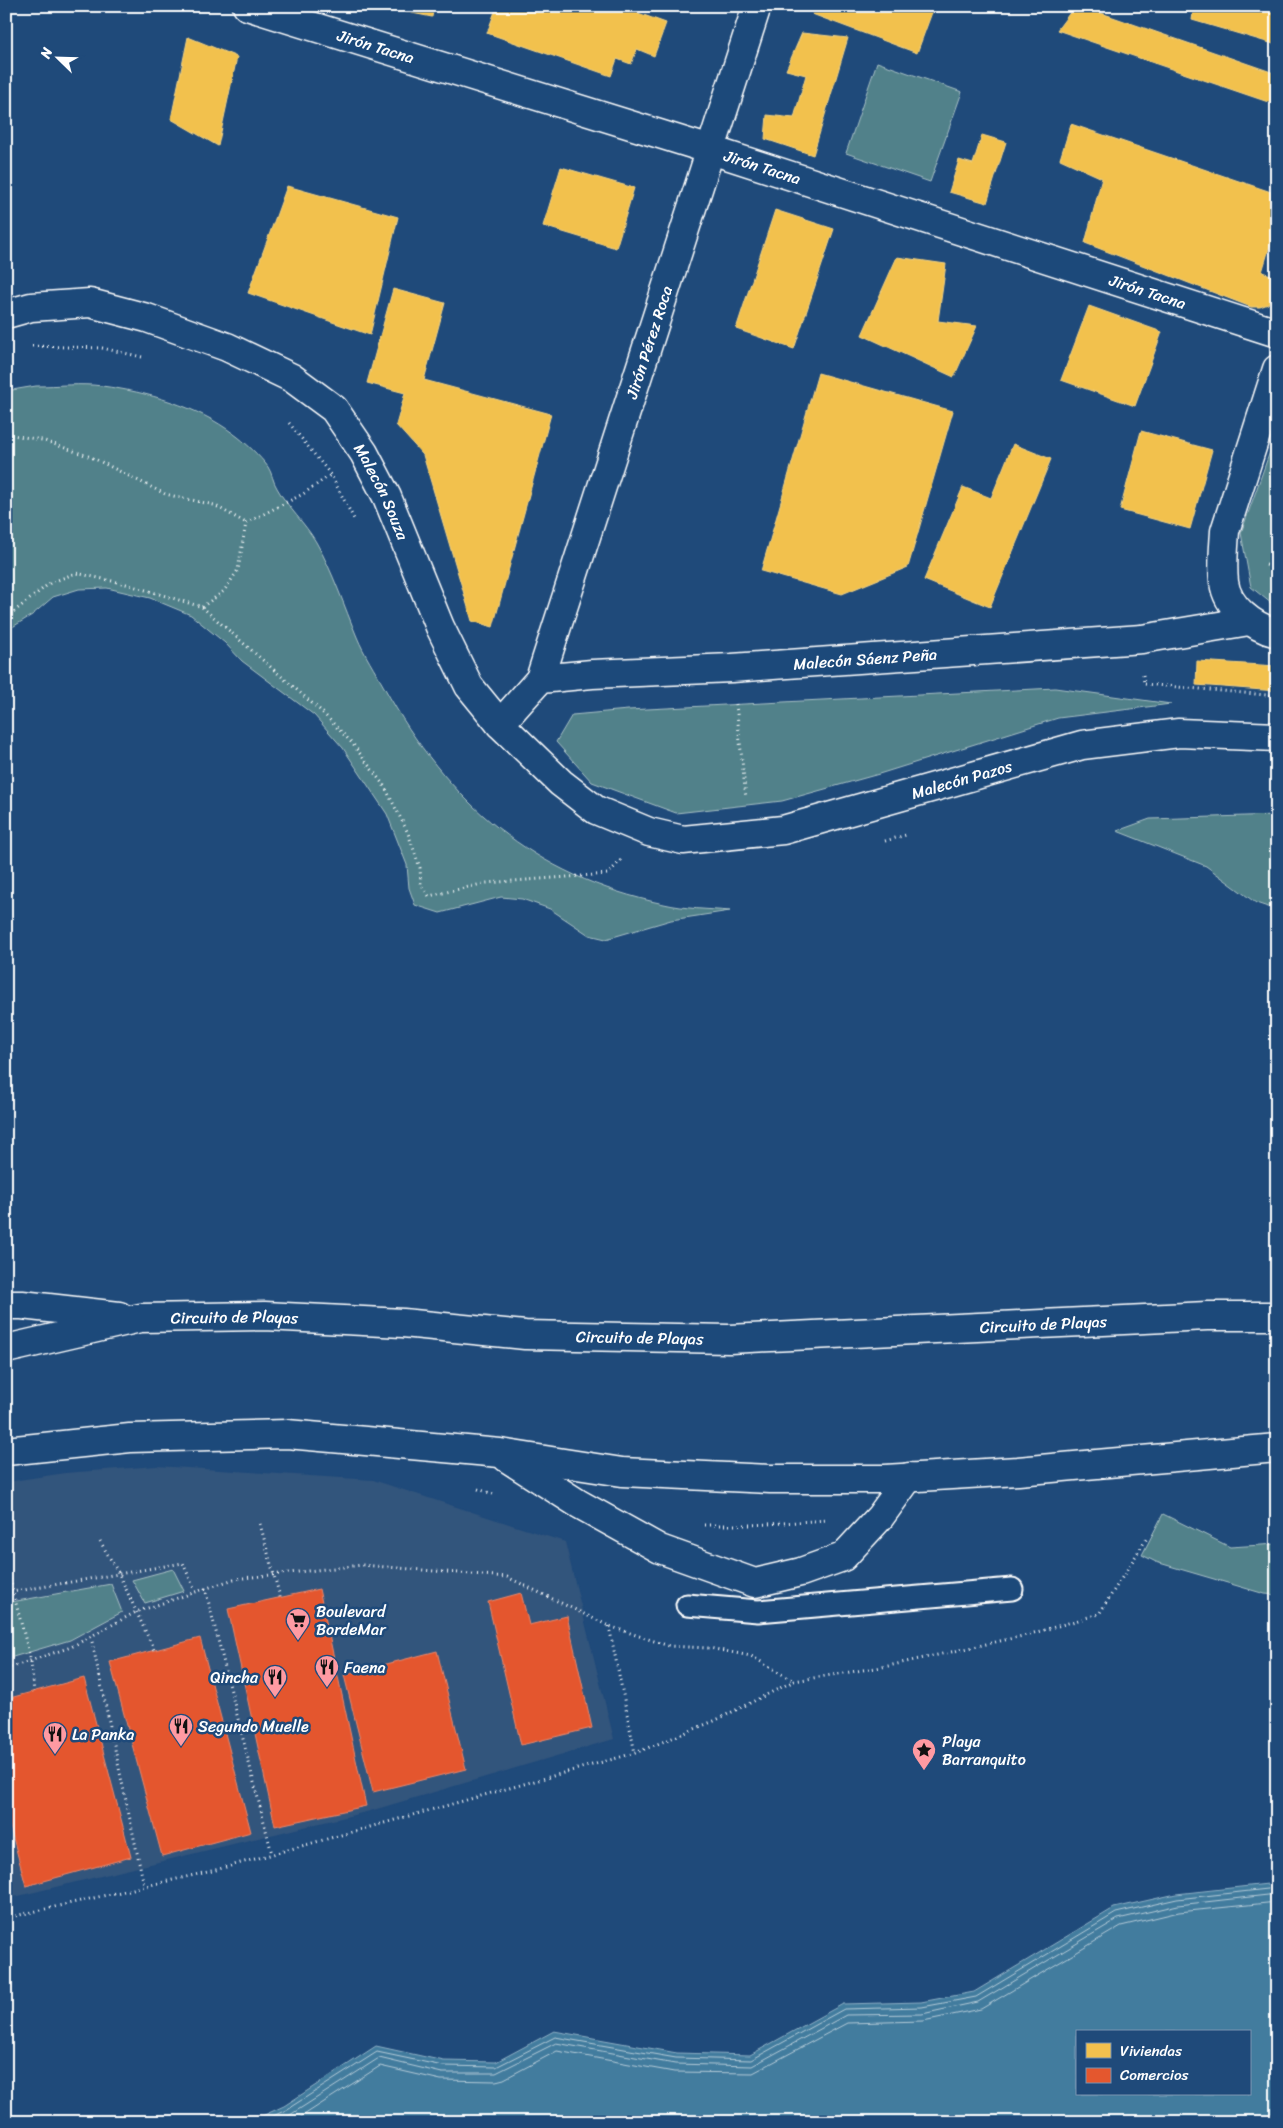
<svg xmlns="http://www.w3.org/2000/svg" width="1283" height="2128" viewBox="0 0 1283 2128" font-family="Sriracha,sans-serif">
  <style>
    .built { fill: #32547c }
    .green { fill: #51818a; stroke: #a8c0c4 }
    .water { fill: #437c9e; stroke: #8eb0c5; fill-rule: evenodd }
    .homes { fill: #f2c14e; stroke: #f6d483 }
    .shops { fill: #e4572e; stroke: #ec896d }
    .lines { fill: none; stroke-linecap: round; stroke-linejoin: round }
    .shore { stroke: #b4cbd8; stroke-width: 1 }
    .service-casing { stroke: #fff; stroke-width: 25 }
    .minor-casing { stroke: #fff; stroke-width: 31 }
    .tertiary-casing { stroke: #fff; stroke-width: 31 }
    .trunk-casing { stroke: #fff; stroke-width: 31 }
    .path { stroke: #fff; stroke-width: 3; stroke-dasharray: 1 4; stroke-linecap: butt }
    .service { stroke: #1f4a7a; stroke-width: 21 }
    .minor { stroke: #1f4a7a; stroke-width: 28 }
    .tertiary { stroke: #1f4a7a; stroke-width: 28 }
    .trunk { stroke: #1f4a7a; stroke-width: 28 }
    .labels { text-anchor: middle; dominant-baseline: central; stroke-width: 5; stroke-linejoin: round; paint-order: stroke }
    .street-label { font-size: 16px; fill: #fff; stroke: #1f4a7a }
    .poi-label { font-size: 16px; fill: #fff; stroke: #1f4a7a; text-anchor: start }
  </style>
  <rect width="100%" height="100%" fill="#1f4a7a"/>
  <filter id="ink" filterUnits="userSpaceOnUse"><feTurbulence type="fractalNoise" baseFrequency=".02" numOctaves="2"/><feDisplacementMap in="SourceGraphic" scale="10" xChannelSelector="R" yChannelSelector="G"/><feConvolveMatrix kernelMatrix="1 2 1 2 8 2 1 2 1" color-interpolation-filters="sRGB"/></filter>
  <g filter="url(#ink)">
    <path class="built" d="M157,1466L373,1480L565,1542L614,1739L370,1811L6,1899V1482L65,1473Z"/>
    <g class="green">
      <path d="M877,62L962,92L930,182L846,153Z"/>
      <path d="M36,386C58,386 81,383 102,386C147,392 197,406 234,434C244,441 261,457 268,467C272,473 273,482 277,488C288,508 305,523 316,542C333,572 344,606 357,637C364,654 375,671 384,687C447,802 534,877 664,904C685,909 708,909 730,911L671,920L606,939L589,935L550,909L522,899L501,897L440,913L415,905L409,888L407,865L387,814L343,748L314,715L242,661L225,643L191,615L150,598L107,588L79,589L53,597L32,615L6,631V391Z"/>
      <path d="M1277,432V608L1251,587L1241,533Z"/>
      <path d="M1055,688L1171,704L1058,718L879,774L782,801L676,813L592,782L556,742L572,715L628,710Z"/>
      <path d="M1277,815V910L1256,903L1206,866L1117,831L1150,819Z"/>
      <path d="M1163,1514L1230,1547L1277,1544V1595L1265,1594L1156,1562L1142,1555Z"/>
      <path d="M173,1569L184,1591L145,1603L132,1580Z"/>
      <path d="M111,1584L122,1612L70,1640L6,1659V1603Z"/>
    </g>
    <path class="water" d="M1277,1883V2122H249L284,2106L376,2046L444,2061L496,2062L554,2031L677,2053L750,2055L843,2004L921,2002L974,1992L1114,1908L1176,1894ZM1077,2032H1249V2094H1077Z"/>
    <g class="homes">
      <path d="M393,6H434L432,17L392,9Z"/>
      <path d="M497,6H641L638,13L666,23L654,56L637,49L631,64L617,59L611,76L487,33Z"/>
      <path d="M815,6H933L934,7L917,53L812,14Z"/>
      <path d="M1075,6H1081L1277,74V105L1057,30Z"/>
      <path d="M1194,6H1277V45L1192,20Z"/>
      <path d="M802,33L848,38L813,155L765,139L767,115L794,118L806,75L786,70Z"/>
      <path d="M188,37L237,57L218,146L171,119Z"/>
      <path d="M1071,124L1277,194V240L1272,239L1262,272L1271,275L1276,287L1274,296L1268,304L1260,307H1251L1085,243L1102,178L1060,159Z"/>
      <path d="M982,135L1006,142L987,203L949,192L959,160L973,164Z"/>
      <path d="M561,167L634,188L616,248L543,226Z"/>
      <path d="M287,186L398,217L370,335L248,293Z"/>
      <path d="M775,210L834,229L794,349L736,329Z"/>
      <path d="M897,257L946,264L938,321L977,326L954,377L862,335Z"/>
      <path d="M393,289L445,303L424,380L551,414L493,627L472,621L423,455L396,425L405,393L367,383Z"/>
      <path d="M1089,306L1162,332L1135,406L1061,380Z"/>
      <path d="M818,373L953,411L908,567L842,594L761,571Z"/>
      <path d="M1141,431L1212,450L1190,529L1120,510Z"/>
      <path d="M1013,444L1051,459L990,607L924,580L963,487L991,498Z"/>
      <path d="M1197,661L1277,666V691L1196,685Z"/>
    </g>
    <g class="shops">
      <path d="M319,1589L366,1806L275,1826L228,1609Z"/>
      <path d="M521,1593L529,1625L567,1616L592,1728L521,1745L488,1602Z"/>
      <path d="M200,1638L251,1832L162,1856L110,1662Z"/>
      <path d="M437,1651L466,1769L373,1792L344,1675Z"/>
      <path d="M84,1678L131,1857L26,1886L6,1812V1699Z"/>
    </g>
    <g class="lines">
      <g class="shore">
        <path d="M261,2122L286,2110L377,2052L443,2066L496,2067L555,2037L676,2058L751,2060L844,2009L922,2007L976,1997L1116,1913L1177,1899L1277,1888"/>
        <path d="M275,2122L290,2115L379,2058L442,2073H496L556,2043L675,2064L752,2066L846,2015L922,2014L978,2002L1118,1919L1178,1905L1277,1894"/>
        <path d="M293,2122L380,2066L441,2080L496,2081L504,2079L557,2051L674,2072L753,2073L847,2023L923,2021L981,2009L1121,1926L1179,1912L1277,1902"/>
      </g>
      <g class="service-casing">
        <path id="service" d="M687,1605L758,1611L1012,1589"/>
      </g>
      <g class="minor-casing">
        <g id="minor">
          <path id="s1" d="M247,6L711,150L1277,333"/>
          <path id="s2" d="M6,314L31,307L90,303L147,318L227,347L292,378L334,409L364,453L387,497L440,627L469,686L500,724L561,783L596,810L649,832L683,840L783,830L1082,745L1179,733L1277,737"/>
          <path id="s3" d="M540,679L757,6"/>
          <path id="s4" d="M500,724L540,679L592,674L732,668L1142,639L1249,621"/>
        </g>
      </g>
      <g class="tertiary-casing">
        <path id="tertiary" d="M1277,369L1225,531C1224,548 1222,565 1224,582C1227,607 1253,627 1277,633"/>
      </g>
      <g class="trunk-casing">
        <g id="trunk">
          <path d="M6,1305H22L119,1316"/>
          <path id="s5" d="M6,1349L140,1318L265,1316L403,1323L525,1335L729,1339L1207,1316H1277"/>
          <path d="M6,1451L130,1438L287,1434L500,1453L622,1472L770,1479H885L1018,1471L1277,1448"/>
          <path d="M507,1458L579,1504L660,1549L755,1583L801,1572L843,1557L880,1517L909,1477"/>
        </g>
      </g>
      <g class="path">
        <path d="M32,346L102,348L142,357"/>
        <path d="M289,423L331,475L354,519"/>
        <path d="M6,434L42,440L91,457L165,494L214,505L246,523"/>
        <path d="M1266,565L1277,568"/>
        <path d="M202,607L224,591L238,570L246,523L303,494L332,474"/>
        <path d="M6,618L50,583L76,573L126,584L202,607L321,711L352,743L385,787L408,833L420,868L421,884L429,896L486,883L608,874L622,859"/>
        <path d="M1143,675L1144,684L1277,696"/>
        <path d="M736,704L746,798"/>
        <path d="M885,841L906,835"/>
        <path d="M478,1489L493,1494"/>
        <path d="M260,1524L280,1597"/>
        <path d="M704,1525H752L828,1520"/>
        <path d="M100,1541L119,1574L154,1650"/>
        <path d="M6,1565L31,1661L34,1692"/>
        <path d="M205,1588L272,1854"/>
        <path d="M6,1593L183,1563L195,1591"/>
        <path d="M609,1626L635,1753"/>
        <path d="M91,1637L144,1885"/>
        <path d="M6,1669L71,1647L136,1612L234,1579L362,1565L507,1577L609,1626L669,1646L709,1648L751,1656L794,1681"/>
        <path d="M6,1918L212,1871L635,1753L714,1721L794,1681L888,1666L1027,1635L1099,1614L1147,1538"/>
      </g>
      <use href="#service" class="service"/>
      <use href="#minor" class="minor"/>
      <use href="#tertiary" class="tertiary"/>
      <use href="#trunk" class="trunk"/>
    </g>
  </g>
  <defs>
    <g id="supermarket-pin" transform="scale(1.25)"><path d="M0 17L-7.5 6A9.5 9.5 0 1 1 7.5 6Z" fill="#ff9aa2" stroke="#1f4a7a"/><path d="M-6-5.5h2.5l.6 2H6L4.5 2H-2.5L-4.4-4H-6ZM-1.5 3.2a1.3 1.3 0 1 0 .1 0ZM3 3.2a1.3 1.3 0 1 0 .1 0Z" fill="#111"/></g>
    <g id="restaurant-pin" transform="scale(1.25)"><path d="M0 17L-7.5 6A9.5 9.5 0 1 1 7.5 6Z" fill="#ff9aa2" stroke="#1f4a7a"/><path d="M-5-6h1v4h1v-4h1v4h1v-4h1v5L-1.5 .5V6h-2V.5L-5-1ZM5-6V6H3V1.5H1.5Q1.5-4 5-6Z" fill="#111"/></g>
    <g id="sight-pin" transform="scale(1.25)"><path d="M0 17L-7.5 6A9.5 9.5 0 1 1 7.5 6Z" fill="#ff9aa2" stroke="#1f4a7a"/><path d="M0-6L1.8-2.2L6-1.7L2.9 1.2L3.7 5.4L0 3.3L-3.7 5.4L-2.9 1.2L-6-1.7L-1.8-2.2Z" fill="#111"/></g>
  </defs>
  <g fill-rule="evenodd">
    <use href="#supermarket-pin" x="298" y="1620"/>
    <use href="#restaurant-pin" x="327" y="1667"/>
    <use href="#restaurant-pin" x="275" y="1677"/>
    <use href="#restaurant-pin" x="181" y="1726"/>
    <use href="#restaurant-pin" x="55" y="1734"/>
    <use href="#sight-pin" x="924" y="1750"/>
  </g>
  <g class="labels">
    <g class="street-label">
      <text stroke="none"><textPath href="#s1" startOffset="135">Jirón Tacna</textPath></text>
      <text stroke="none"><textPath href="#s1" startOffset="540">Jirón Tacna</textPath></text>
      <text stroke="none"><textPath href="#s1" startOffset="945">Jirón Tacna</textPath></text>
      <text stroke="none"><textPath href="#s3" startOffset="354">Jirón Pérez Roca</textPath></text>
      <text stroke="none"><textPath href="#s2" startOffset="449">Malecón Souza</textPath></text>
      <text stroke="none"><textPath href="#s4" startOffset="386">Malecón Sáenz Peña</textPath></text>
      <text stroke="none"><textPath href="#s2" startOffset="1219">Malecón Pazos</textPath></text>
      <text stroke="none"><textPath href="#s5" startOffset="232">Circuito de Playas</textPath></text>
      <text stroke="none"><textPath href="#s5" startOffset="1042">Circuito de Playas</textPath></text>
      <text stroke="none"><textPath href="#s5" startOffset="638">Circuito de Playas</textPath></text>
    </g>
    <g class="poi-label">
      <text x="316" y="1611">Boulevard<tspan x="316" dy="18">BordeMar</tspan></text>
      <text x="344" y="1667">Faena</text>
      <text x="258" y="1677" text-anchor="end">Qincha</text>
      <text x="198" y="1726">Segundo Muelle</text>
      <text x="72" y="1734">La Panka</text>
      <text x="942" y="1741">Playa<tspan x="942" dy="18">Barranquito</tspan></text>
    </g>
  </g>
  <rect width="1283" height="2128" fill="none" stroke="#1f4a7a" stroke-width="25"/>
  <rect x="12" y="12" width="1258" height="2103" fill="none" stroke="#fff" stroke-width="2" filter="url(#ink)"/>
  <rect x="1076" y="2030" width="175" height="65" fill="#1f4a7a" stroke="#7992af"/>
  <rect x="1086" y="2043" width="25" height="15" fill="#f2c14e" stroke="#7992af"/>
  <text x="1120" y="2056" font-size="15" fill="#ffffff">Viviendas</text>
  <rect x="1086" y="2068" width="25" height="15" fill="#e4572e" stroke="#7992af"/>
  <text x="1120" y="2080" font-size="15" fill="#ffffff">Comercios</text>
  <g transform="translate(58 58) rotate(293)" stroke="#1f4a7a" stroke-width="4" paint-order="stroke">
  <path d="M0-4L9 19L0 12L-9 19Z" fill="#ffffff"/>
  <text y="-8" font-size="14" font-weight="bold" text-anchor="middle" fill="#ffffff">N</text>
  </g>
</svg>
